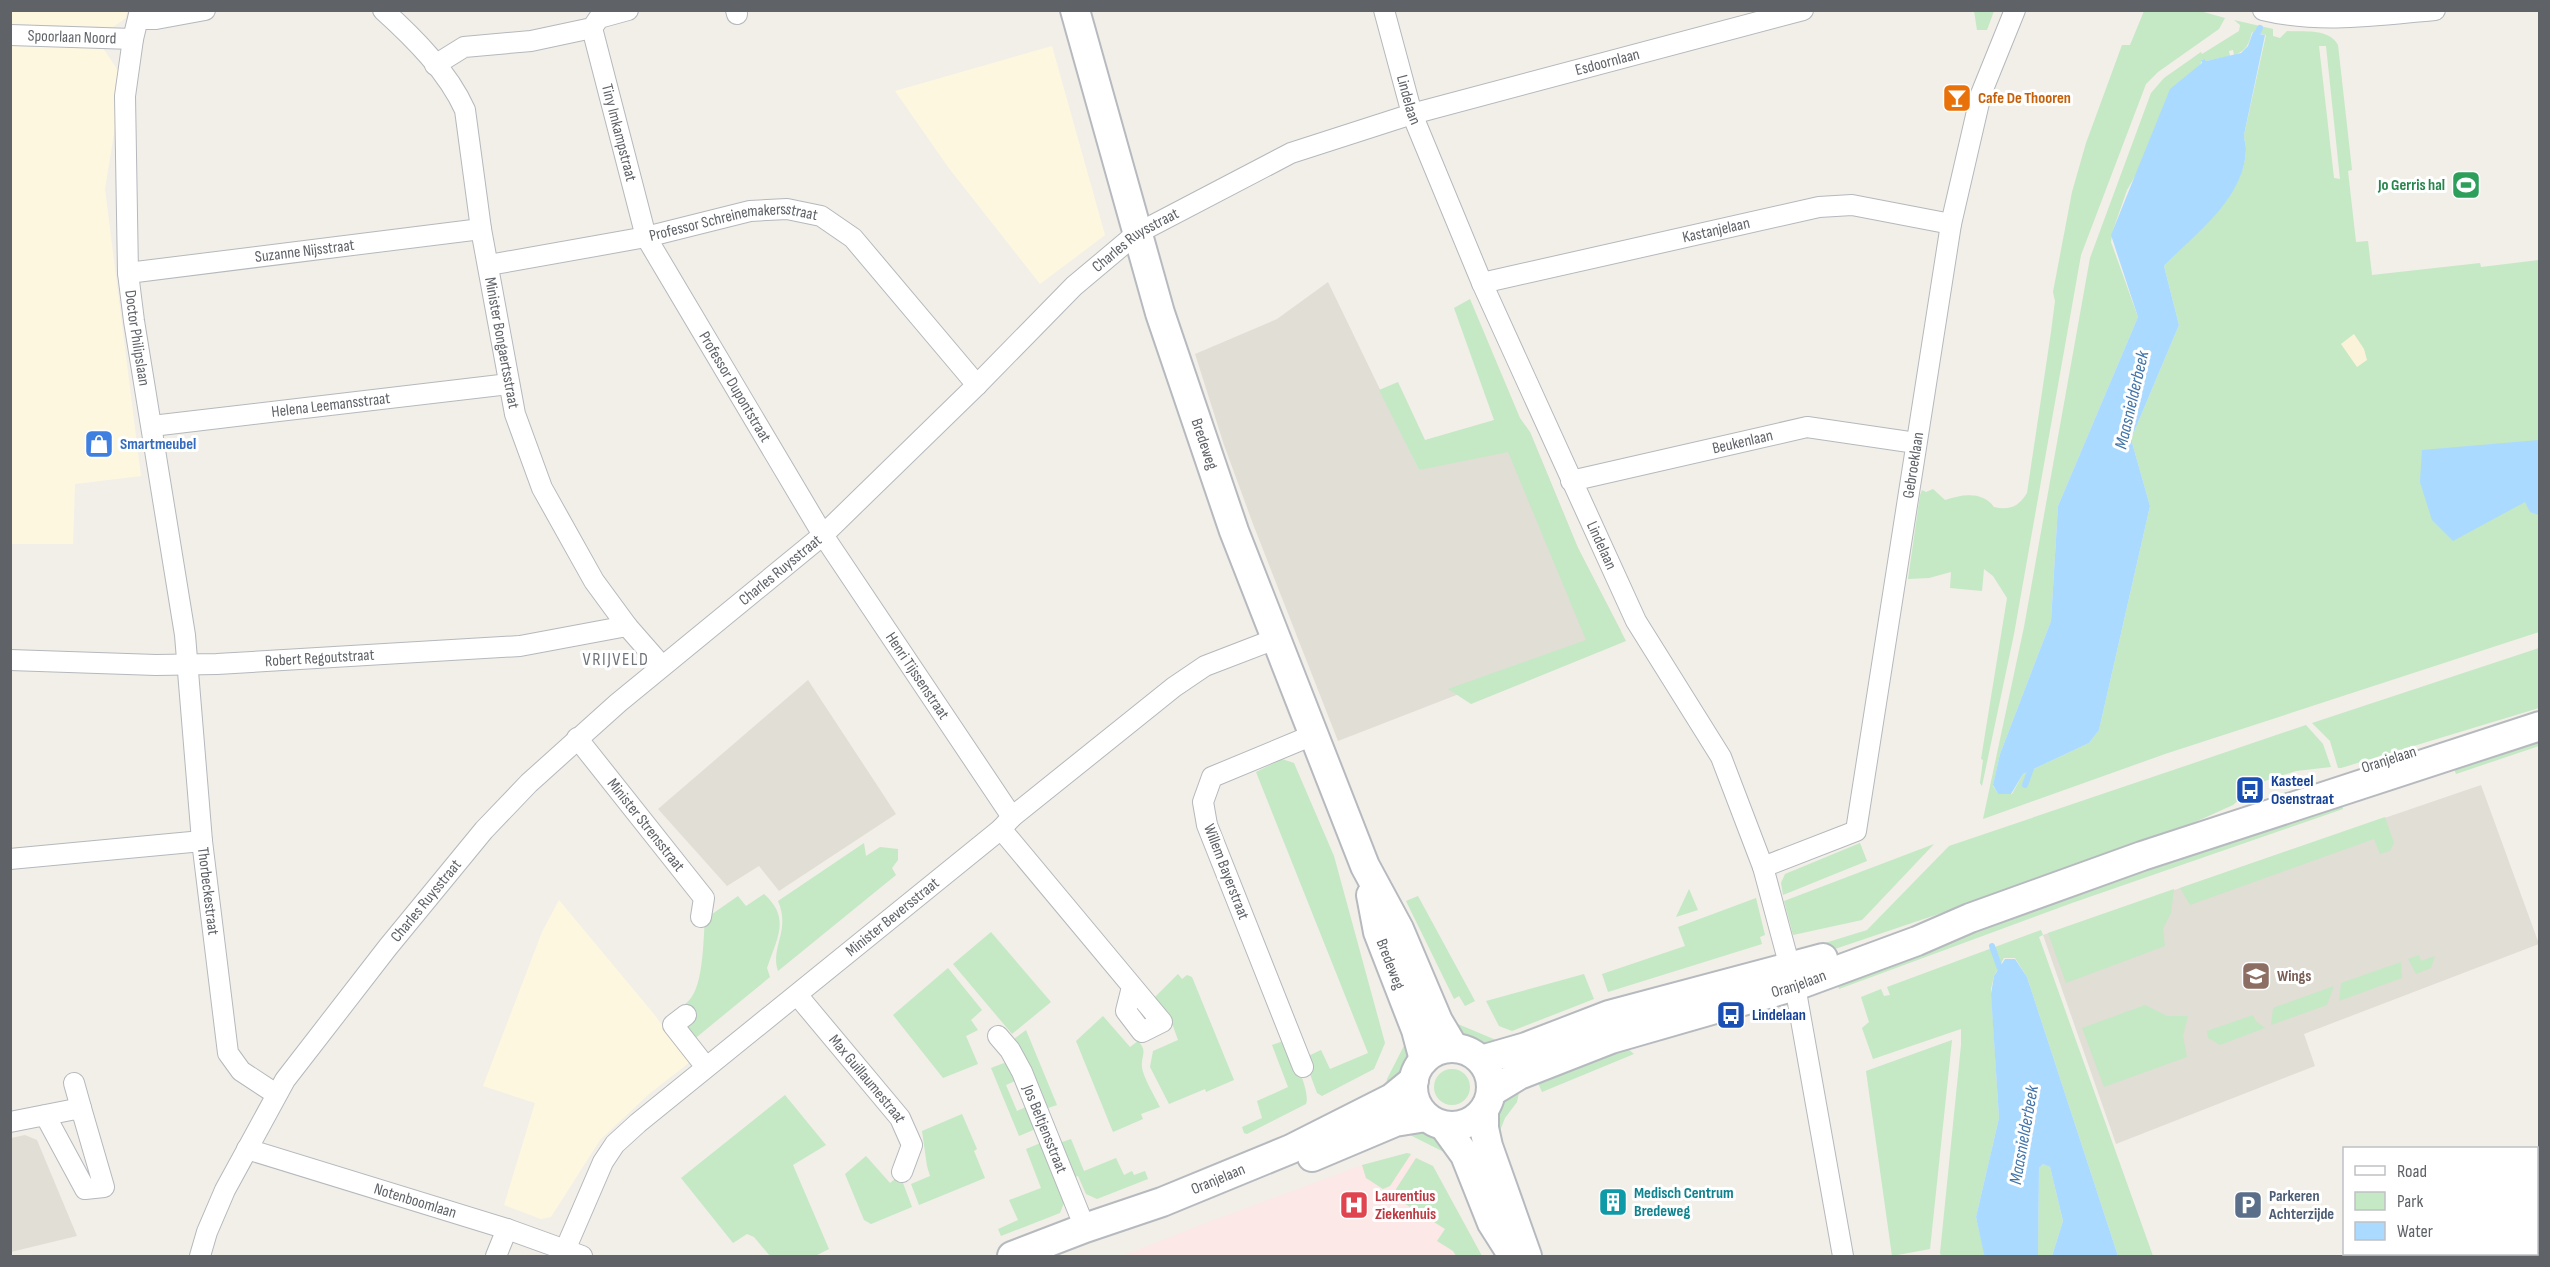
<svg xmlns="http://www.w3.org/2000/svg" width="2550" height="1267" viewBox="0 0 2550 1267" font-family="'Sofia Sans Condensed',sans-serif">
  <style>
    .commercial { fill: #fef7e0 }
    .education { fill: #e1ded6 }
    .medical { fill: #fce8e6 }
    .green { fill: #c5e8c5; fill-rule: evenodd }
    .sand { fill: #fbf3d9 }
    .water { fill: #aadaff }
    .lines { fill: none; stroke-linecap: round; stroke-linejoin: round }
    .stream { stroke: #aadaff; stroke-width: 6 }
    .street-casing { stroke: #b5b8bc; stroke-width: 22 }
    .secondary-casing { stroke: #b6babf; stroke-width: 32 }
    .street { stroke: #fff; stroke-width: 20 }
    .secondary { stroke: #fff; stroke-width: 28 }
    .labels { text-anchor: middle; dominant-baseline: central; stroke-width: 6; stroke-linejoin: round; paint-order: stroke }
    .street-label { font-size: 16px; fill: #5f6368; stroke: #fff }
    .food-label { font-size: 16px; font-weight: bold; fill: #c56008; stroke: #fff; text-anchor: start }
    .leisure-label { font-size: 16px; font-weight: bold; fill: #27864d; stroke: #fff; text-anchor: end }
    .shop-label { font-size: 16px; font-weight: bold; fill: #366cbe; stroke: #fff; text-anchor: start }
    .transit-label { font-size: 16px; font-weight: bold; fill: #164399; stroke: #fff; text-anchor: start }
    .education-label { font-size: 16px; font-weight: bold; fill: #785e54; stroke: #fff; text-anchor: start }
    .culture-label { font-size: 16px; font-weight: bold; fill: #0d838f; stroke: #fff; text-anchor: start }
    .health-label { font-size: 16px; font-weight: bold; fill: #be3a42; stroke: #fff; text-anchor: start }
    .service-label { font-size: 16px; font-weight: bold; fill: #4e5e75; stroke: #fff; text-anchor: start }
    .water-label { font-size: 18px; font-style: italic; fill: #4174aa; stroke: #fff }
    .neighbourhood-label { font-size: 18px; letter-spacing: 1.5px; fill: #70757a; stroke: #fff }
  </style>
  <rect width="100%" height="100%" fill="#f1efe8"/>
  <g class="commercial">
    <path d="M11,10H127V11L126,18L113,27L11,24Z"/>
    <path d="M11,46L103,48L123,78L105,189L141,476L75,484L73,544H11Z"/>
    <path d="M1052,46L1105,235L1040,284L948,167L895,91Z"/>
    <path d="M559,900L653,1013L690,1062L649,1094L600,1140L551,1217L541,1219L504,1205L535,1103L483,1086L542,932Z"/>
  </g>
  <g class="education">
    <path d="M1328,282L1419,470L1530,432L1578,548L1621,631L1338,741L1253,524L1224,445L1195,354L1277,319Z"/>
    <path d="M808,680L896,814L779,891L759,866L727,886L658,809Z"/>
    <path d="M2481,785L2539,944L2304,1034L2315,1066L2116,1144L2043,935Z"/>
    <path d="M25,1135L37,1140L77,1236L11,1252V1138Z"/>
  </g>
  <path class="medical" d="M1407,1153L1433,1166L1482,1256H1122L1203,1224L1362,1165Z"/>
  <g class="green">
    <path d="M1974,11H1994L1987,30H1977Z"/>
    <path d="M2144,11H2200L2225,18L2219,29L2158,72L2146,84L2081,255L2014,634L1982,786L1980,783L1983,760L1981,759L2007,598L1993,576L1984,569L1982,591L1950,588L1951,572L1929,578L1908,579L1920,495L1922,490L1926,492L1933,489L1945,500C1962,494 1983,491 1994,507C2010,511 2019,506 2027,493L2051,332L2055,301L2053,292L2072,192L2086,143L2122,45H2130Z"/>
    <path d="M2234,20L2273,29V36L2280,38L2287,31C2303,32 2329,28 2338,45L2352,170L2348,171L2356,242L2368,241L2372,275L2480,263L2481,267L2539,260V632L2165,754L1983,819L2024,627L2090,258L2151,93L2164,78L2201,52L2202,54L2239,31L2240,25ZM2252,32L2266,35L2244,135C2244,140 2246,145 2246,149C2245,196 2194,235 2164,266L2179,325L2131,439L2150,506L2099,730L2089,743L2023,774L2012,794H1998L1993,786L2000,754L2051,621L2058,506L2138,317L2111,242L2113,230L2127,190L2201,63V60L2205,59L2206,61L2230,56L2229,51L2233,50L2234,55C2247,51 2249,43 2252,32ZM2319,46H2326L2340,179L2334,178Z"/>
    <path d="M1470,299L1520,418L1530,432L1578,548L1626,641L1471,704L1448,689L1586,640L1508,452L1419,470L1379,390L1398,382L1425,440L1494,420L1454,308Z"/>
    <path d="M2539,648V708L2341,768H2338L2330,741L2312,723Z"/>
    <path d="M2306,725L2323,744L2331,767L2296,771L2246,787L2248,792L2233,805L2146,844L1826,952L1825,943L1867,930L1949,846Z"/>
    <path d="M2539,734V746L2456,774L2454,769Z"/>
    <path d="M1282,759L1294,763L1334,856L1385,1043L1374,1069L1322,1096L1317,1093L1304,1058L1321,1050L1330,1069L1368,1053L1256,772Z"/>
    <path d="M2340,798L2343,809L2072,903L1839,989L1836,979Z"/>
    <path d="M2385,817L2394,843L2390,851L2380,854L2374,839L2190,905L2180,888Z"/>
    <path d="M864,843L866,856L880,847L898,849V860L892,868L896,875L778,971C770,947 791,931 778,901Z"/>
    <path d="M1860,843L1867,861L1783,895L1781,883L1785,874Z"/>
    <path d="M1934,844L1862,920L1793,935L1784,901Z"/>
    <path d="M1689,889L1698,910L1676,917Z"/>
    <path d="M2174,889L2171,913L2163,929L2165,946L2066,983L2048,933Z"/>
    <path d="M764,894C791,918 777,938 767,968L770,977L692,1041L680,1026L693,1015L685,1004C704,992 703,941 705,919L738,896L746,906Z"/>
    <path d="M1418,896L1475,1001L1465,1006L1459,996L1454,999L1406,901Z"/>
    <path d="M1756,898L1765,935L1760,937L1762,944L1608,992L1602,974L1685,946L1678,927Z"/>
    <path d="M2041,930L2043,935L2039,937L2153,1256H2118L2027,977L2015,958H2004L1994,976L1991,989L1999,1118L1976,1217L1985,1256H1941L1940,1253L1961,1045V1029L1873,1059L1862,1028L1869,1022L1861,997L1881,989L1884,996L1890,995L1887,987Z"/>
    <path d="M991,932L1051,1002L1012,1034L953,964Z"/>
    <path d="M2419,955L2421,961L2435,956L2431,968L2416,974L2408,959Z"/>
    <path d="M2401,962L2402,978L2339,1001L2341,983Z"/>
    <path d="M948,968L982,1010L971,1020L978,1030L966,1036L978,1064L943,1078L893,1015Z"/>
    <path d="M1178,974L1182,979L1187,975L1192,977L1234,1080L1206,1092L1205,1089L1169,1104L1150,1067L1153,1051L1178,1040L1173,1026L1152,1000Z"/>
    <path d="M1584,974L1594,999L1512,1031L1499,1026L1486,1001Z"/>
    <path d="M2334,986L2327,1005L2271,1025L2273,1008Z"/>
    <path d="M2145,1005L2167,1016H2188L2183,1036L2187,1057L2104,1087L2082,1028Z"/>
    <path d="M2253,1015L2256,1021L2265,1028L2220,1045L2208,1038L2207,1031Z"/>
    <path d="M1103,1016L1130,1047L1138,1041C1148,1051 1141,1056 1142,1067C1143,1077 1155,1097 1160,1107L1141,1114L1143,1119L1113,1132L1076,1041Z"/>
    <path d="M1453,1022L1496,1040L1500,1042C1472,1053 1467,1047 1453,1022Z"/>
    <path d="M1026,1030L1057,1105L1045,1109L1014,1039Z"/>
    <path d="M1286,1040C1292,1053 1311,1092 1306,1104L1247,1134L1244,1133L1242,1127L1262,1118L1257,1101L1288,1087L1272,1045Z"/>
    <path d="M1407,1040C1416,1072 1408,1070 1385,1089L1387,1079Z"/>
    <path d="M1952,1040L1930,1249L1892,1256L1866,1071Z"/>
    <path d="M1621,1043L1634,1054L1542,1092L1535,1076Z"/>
    <path d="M1004,1063L1013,1066L1020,1079L1006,1085L1017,1111L1028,1106L1038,1128L1019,1136L991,1068Z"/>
    <circle cx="1452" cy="1087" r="18"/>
    <path d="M1520,1088L1517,1102L1505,1118L1499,1133L1494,1105Z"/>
    <path d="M785,1095L826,1145L793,1165L829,1249L815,1256H770L754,1237L747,1234L733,1243L681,1178Z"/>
    <path d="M962,1114L977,1149L974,1151L985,1178L919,1205L911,1184L930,1176L927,1166L922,1131Z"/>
    <path d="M1410,1125L1437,1131L1448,1154L1404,1132Z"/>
    <path d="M1071,1139L1084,1171L1116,1158L1124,1175L1132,1171L1134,1175L1145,1171L1148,1179L1097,1199L1086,1194L1078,1176L1073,1178L1059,1143Z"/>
    <path d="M1043,1142L1061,1183L1057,1185L1064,1203L1060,1213L1001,1236L998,1229L1018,1220L1009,1200L1041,1188L1026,1149Z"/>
    <path d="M1407,1153L1411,1154L1390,1186L1383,1189L1366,1178L1362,1165Z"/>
    <path d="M866,1156L890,1183L900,1175L912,1207L871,1224L864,1220L845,1174Z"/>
    <path d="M1416,1158L1433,1166L1482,1256H1456L1453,1251L1437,1241L1445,1229L1396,1198V1189Z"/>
    <path d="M2043,1164L2050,1167L2063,1221L2052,1256H2038L2039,1168Z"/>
  </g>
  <path class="sand" d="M2354,334L2364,349L2367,360L2357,367L2341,344Z"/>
  <g class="water">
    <path d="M2253,32L2258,33V36L2259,34L2265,35L2244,135C2244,140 2246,145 2246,149C2245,198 2195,234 2164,266L2179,325L2131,439L2150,506L2099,730L2089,743L2023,774L2011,794H1998L1993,785L2000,754L2051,621L2058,506L2138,317L2111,235L2170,89L2202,63L2201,60L2205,59L2206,61L2241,53L2248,46Z"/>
    <path d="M2539,440V515L2530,512L2525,502L2453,541L2432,520L2420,482L2422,450Z"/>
    <path d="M2005,959H2015L2027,977L2118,1256H2052L2063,1221L2050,1167L2043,1164L2039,1168L2038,1256H1985L1984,1254L1976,1217L1999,1118L1991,994L1994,976Z"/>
  </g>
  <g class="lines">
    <g class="stream">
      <path d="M2254,39L2260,28"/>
      <path d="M2025,785L2033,763"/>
      <path d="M1992,946L2002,974"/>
    </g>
    <g class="street-casing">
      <g id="street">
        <path id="s1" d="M140,10L133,39L125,96L128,273L134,321L185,635L202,841L228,1053L241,1071L276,1094"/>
        <path id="s2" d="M383,10C414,38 448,72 465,110L481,229L515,414L542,488L594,581L627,626L662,666"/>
        <path d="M736,10L737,14"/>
        <path id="s3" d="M1384,10L1412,114L1482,283L1636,621L1721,757L1763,867L1795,986L1843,1256"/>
        <path d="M2263,10C2320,24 2378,15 2435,10"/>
        <path d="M139,19H156L205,10"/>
        <path id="s4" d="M592,28L646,237L823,535L1012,817"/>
        <path id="s5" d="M10,35L133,39"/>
        <path d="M435,65L464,47L531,41L592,28L599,18L628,10"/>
        <path id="s6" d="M489,265L646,237L750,211L787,209L821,216L853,238L977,385"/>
        <path id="s7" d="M128,273L481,229"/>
        <path id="s8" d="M1482,283L1819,207L1852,205L1951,224"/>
        <path id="s9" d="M152,426L509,384"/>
        <path id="s10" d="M1571,481L1807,427L1916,443"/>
        <path id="s11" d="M10,660L156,665L217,664L520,646L627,626"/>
        <path id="s12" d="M577,738L704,898L701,917"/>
        <path d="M1001,829L1162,1022L1142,1032L1126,1011L1132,987"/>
        <path d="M10,859L202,841"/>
        <path id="s13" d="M1763,867L1856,831L1951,224L1981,94L2015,10"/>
        <path id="s14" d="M798,996L900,1118L912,1145L902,1172"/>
        <path d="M686,1015L673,1025L706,1067"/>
        <path id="s15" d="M998,1036L1010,1050L1022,1072L1085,1228"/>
        <path d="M1303,1067L1207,825L1203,802L1212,777L1313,735"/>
        <path d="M74,1083L81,1108"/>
        <path d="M10,1122L81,1108L104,1187L85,1189L45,1115"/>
        <path id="s16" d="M247,1149L507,1229L582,1256"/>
        <path id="s17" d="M565,1250L603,1162L615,1144L638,1123L1001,829L1012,817L1174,687L1205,666L1275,639"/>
        <path id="s18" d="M200,1256L207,1232L225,1190L285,1080L388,947L484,830L529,783L618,703L823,535L977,385L1074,286L1136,234L1291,153L1412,114L1803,10"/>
        <path d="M496,1256L507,1229"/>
      </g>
    </g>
    <g class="secondary-casing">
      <g id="secondary">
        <path id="s19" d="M1075,10L1160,313L1234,531L1365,866L1399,929L1438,1021L1454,1048"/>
        <path id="s20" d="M1371,895L1378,932L1416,1030L1424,1060"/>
        <circle cx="1452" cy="1087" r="39"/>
        <path d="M1481,1060L1526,1047L1609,1015L1823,958"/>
        <path id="s21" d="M1491,1092L1519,1075L1611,1039L1795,986L1917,941L1970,918L2142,856L2540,726"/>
        <path d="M1484,1111V1128L1488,1146L1527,1256"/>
        <path d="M1444,1126L1465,1155L1492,1223L1513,1256"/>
        <path d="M1312,1157L1395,1122L1426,1117"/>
        <path id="s22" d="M1012,1256L1085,1228L1162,1202L1291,1149L1392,1098L1414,1080"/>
      </g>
    </g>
    <use href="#street" class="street"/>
    <use href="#secondary" class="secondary"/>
  </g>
  <defs>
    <g id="bar-square" transform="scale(1.5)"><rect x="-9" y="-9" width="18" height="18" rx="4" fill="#e8710a" stroke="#fff"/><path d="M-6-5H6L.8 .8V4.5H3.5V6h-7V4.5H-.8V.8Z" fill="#fff"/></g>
    <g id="stadium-square" transform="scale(1.5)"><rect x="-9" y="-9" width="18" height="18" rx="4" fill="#2e9e5b" stroke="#fff"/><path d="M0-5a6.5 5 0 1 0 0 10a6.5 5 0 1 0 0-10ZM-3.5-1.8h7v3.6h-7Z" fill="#fff"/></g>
    <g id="shop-square" transform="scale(1.5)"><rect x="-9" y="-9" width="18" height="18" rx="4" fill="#3f7fe0" stroke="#fff"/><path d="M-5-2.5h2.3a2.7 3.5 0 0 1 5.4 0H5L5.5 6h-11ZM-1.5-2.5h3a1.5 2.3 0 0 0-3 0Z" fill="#fff"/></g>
    <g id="bus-square" transform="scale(1.5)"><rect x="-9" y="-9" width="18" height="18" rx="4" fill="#1a4fb4" stroke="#fff"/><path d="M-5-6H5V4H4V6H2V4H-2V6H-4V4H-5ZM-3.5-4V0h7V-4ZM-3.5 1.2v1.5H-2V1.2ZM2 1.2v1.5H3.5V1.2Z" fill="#fff"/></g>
    <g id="school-square" transform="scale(1.5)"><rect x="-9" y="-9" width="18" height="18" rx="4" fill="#8d6e63" stroke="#fff"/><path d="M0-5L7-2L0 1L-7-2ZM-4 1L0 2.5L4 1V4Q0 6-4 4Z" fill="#fff"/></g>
    <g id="building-square" transform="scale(1.5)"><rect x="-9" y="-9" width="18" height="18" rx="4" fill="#0f9aa8" stroke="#fff"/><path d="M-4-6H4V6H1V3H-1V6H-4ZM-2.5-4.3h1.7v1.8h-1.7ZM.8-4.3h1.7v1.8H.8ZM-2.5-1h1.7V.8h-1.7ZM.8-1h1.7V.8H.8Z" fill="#fff"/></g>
    <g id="hospital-square" transform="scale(1.5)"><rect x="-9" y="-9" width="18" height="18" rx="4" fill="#e0444e" stroke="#fff"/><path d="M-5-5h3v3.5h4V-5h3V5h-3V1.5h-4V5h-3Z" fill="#fff"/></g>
    <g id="parking-square" transform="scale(1.5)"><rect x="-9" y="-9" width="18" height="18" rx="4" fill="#5c6f8a" stroke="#fff"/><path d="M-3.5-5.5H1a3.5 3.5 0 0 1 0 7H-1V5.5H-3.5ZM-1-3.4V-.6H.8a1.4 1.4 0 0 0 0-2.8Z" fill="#fff"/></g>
  </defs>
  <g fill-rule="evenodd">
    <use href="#bar-square" x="1957" y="98"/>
    <use href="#stadium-square" x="2466" y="185"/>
    <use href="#shop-square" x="99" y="444"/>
    <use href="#bus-square" x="2250" y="790"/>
    <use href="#school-square" x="2256" y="976"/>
    <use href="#bus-square" x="1731" y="1015"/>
    <use href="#building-square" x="1613" y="1202"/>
    <use href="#hospital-square" x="1354" y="1205"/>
    <use href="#parking-square" x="2248" y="1205"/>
  </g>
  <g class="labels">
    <g class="street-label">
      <text stroke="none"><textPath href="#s5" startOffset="62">Spoorlaan Noord</textPath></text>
      <text stroke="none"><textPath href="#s18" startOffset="1904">Esdoornlaan</textPath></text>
      <text stroke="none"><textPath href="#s3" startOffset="93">Lindelaan</textPath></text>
      <text stroke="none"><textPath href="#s4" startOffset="108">Tiny Imkampstraat</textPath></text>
      <text stroke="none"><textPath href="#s6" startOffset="249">Professor Schreinemakersstraat</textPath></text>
      <text stroke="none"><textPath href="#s8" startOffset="240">Kastanjelaan</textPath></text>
      <text stroke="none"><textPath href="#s18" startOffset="1396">Charles Ruysstraat</textPath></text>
      <text stroke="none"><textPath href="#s7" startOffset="178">Suzanne Nijsstraat</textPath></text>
      <text stroke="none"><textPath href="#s1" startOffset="330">Doctor Philipslaan</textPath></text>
      <text stroke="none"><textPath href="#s2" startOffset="366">Minister Bongaertsstraat</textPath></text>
      <text stroke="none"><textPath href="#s4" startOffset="390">Professor Dupontstraat</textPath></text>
      <text stroke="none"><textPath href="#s9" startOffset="180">Helena Leemansstraat</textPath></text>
      <text stroke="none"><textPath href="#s10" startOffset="176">Beukenlaan</textPath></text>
      <text stroke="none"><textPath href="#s19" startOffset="453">Bredeweg</textPath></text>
      <text stroke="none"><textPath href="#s13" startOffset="470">Gebroeklaan</textPath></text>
      <text stroke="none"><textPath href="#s3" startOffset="579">Lindelaan</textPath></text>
      <text stroke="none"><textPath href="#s18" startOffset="910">Charles Ruysstraat</textPath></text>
      <text stroke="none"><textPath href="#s11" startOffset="310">Robert Regoutstraat</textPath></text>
      <text stroke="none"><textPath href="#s4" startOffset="732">Henri Tijssenstraat</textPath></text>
      <text transform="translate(2389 760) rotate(-18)">Oranjelaan</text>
      <text stroke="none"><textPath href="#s12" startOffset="111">Minister Strensstraat</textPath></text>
      <text transform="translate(1226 872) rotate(69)">Willem Bayerstraat</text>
      <text stroke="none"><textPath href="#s1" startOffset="888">Thorbeckestraat</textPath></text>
      <text stroke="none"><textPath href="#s18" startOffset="424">Charles Ruysstraat</textPath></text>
      <text stroke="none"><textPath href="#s17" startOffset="476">Minister Beversstraat</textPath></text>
      <text stroke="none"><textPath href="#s20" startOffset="72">Bredeweg</textPath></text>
      <text stroke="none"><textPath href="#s21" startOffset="327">Oranjelaan</textPath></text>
      <text stroke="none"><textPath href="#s14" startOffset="108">Max Guillaumestraat</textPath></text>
      <text stroke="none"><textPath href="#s15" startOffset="105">Jos Beltjensstraat</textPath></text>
      <text stroke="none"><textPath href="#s22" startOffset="220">Oranjelaan</textPath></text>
      <text stroke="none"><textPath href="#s16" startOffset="176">Notenboomlaan</textPath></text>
    </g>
    <g class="food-label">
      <text x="1978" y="98">Cafe De Thooren</text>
    </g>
    <g class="leisure-label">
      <text x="2445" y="185">Jo Gerris hal</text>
    </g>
    <g class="shop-label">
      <text x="120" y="444">Smartmeubel</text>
    </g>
    <g class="transit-label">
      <text x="2271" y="781">Kasteel<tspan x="2271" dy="18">Osenstraat</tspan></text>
      <text x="1752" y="1015">Lindelaan</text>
    </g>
    <g class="education-label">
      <text x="2277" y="976">Wings</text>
    </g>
    <g class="culture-label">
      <text x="1634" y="1193">Medisch Centrum<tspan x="1634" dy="18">Bredeweg</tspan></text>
    </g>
    <g class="health-label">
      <text x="1375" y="1196">Laurentius<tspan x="1375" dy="18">Ziekenhuis</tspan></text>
    </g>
    <g class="service-label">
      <text x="2269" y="1196">Parkeren<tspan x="2269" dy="18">Achterzijde</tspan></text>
    </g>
    <g class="water-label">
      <text transform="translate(2132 400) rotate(-77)">Maasnielderbeek</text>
      <text transform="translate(2024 1135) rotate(-80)">Maasnielderbeek</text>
    </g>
    <g class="neighbourhood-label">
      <text x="616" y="659">VRIJVELD</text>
    </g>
  </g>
  <rect width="2550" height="1267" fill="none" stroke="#5f6368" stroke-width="24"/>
  <rect x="2343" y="1147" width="195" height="108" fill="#ffffff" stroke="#bfc1c3" stroke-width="1.5"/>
  <rect x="2355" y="1166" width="30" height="9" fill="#ffffff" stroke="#bfc1c3" stroke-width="1.5"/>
  <text x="2397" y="1177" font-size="18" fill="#5f6368">Road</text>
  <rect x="2355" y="1192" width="30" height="18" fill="#c5e8c5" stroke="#bfc1c3" stroke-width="1.5"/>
  <text x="2397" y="1207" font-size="18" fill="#5f6368">Park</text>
  <rect x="2355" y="1222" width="30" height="18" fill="#aadaff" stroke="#bfc1c3" stroke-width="1.5"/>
  <text x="2397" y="1237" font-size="18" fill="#5f6368">Water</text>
</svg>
